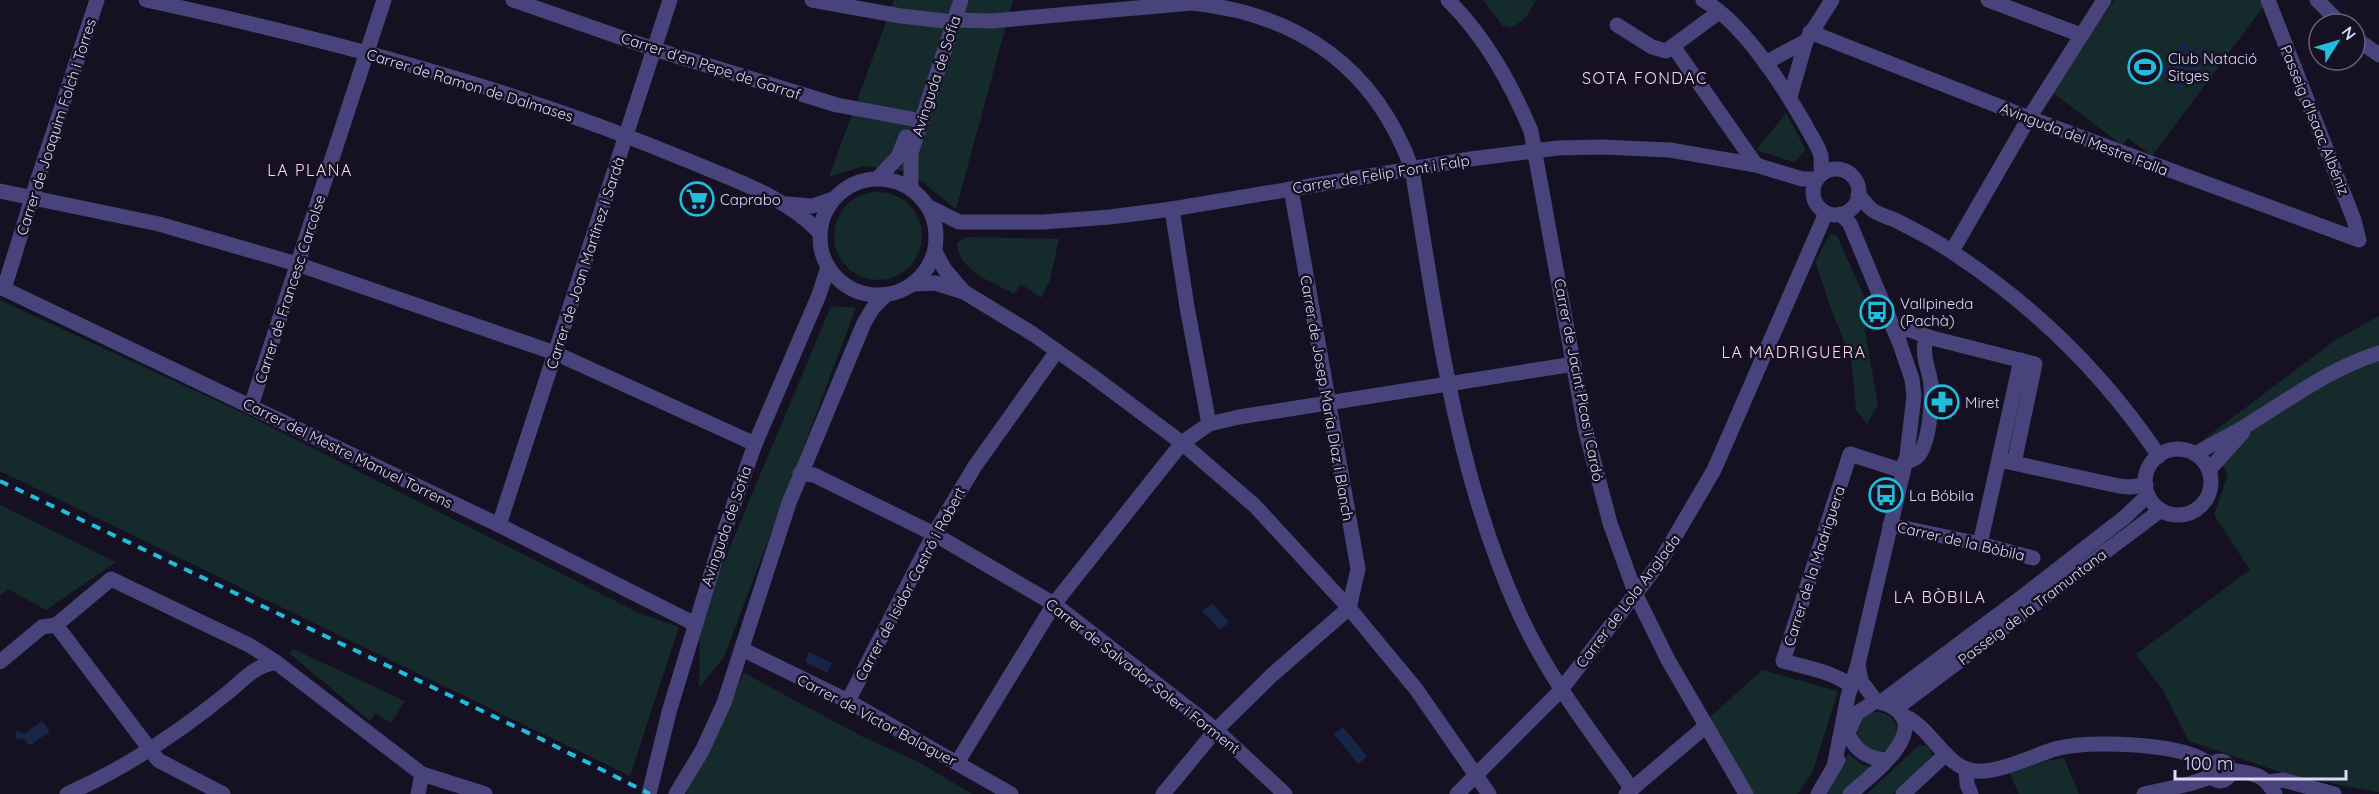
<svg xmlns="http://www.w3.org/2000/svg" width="2379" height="794" viewBox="0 0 2379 794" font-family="Quicksand,sans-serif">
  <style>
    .green { fill: #152a2b }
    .water { fill: #172646 }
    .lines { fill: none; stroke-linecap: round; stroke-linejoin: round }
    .minor { stroke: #48437a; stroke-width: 15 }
    .rail { stroke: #20bedd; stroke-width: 4; stroke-dasharray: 9 8; stroke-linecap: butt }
    .labels { text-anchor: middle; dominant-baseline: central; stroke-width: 5; stroke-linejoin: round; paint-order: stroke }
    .poi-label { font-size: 15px; fill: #ddd7f9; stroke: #151122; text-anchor: start }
    .street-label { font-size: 15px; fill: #ddd7f9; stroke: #151122 }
    .neighbourhood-label { font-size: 16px; letter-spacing: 1.5px; fill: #fad9ec; stroke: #151122 }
  </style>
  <rect width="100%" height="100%" fill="#151122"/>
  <g class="green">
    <path d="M894,0H1013L956,209L910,172L864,166L829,177Z"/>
    <path d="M1483,0H1536L1526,17L1512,28L1503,26Z"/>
    <path d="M2114,0H2260L2263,7L2152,156L2128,138L2122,145L2053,93Z"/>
    <path d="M1786,113L1806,150L1794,162L1756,150Z"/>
    <circle cx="878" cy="236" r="44"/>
    <path d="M1831,233L1837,236L1868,305L1865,331L1878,404L1867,424L1856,410L1851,358L1833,314L1815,261Z"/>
    <path d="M966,237L1059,239L1050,280L1041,298L1021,284L1014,294C993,282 958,271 957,243Z"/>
    <path d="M0,300L245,414L639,613L679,627L630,776L0,471Z"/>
    <path d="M831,306L856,308L724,657L699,688L700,618Z"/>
    <path d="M2379,316V792H2376L2289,775L2189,741L2162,689L2136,654L2250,570L2214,515L2228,474L2204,439L2337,339Z"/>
    <path d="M0,505L116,562L46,610L8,589L0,596Z"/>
    <path d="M293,649L405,701L391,723L376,713L370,721L289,653Z"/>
    <path d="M1762,670L1838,691L1813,771L1797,794H1754L1708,719Z"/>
    <path d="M744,673L863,737L917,761L972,794H688L686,793Z"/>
    <circle cx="1877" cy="732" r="20"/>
    <path d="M1925,745L1931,749L1932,758L1893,794H1867L1918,746Z"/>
    <path d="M1848,753L1862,765L1871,767L1841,794H1826L1840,772Z"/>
    <path d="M2064,758L2079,794H2019L2009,772L2042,762Z"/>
  </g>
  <g class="water">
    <path d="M2183,41L2205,58L2181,91L2158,74Z"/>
    <path d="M1212,603L1229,622L1220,630L1202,611Z"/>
    <path d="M809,652L832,663L827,673L805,662Z"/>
    <path d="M42,721L50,731L32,744H28L23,738L19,740L15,738L16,731H19L24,734Z"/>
    <path d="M1343,727L1367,756L1358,764L1334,734Z"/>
  </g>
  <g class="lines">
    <g class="minor">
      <path d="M146,0C331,40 514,88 689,161C734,180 785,196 819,232"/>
      <path d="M513,0L654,49L837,105L912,119"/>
      <path d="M812,0L901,16L945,21"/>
      <path d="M1448,0C1486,38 1510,82 1531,131L1585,428L1610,523L1636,595L1668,660L1746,794"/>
      <path d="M1703,0C1744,24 1784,87 1807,128C1811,136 1819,147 1821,156C1822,162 1820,168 1822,174"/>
      <path d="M1988,0L2081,35"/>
      <path d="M2317,0L2341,24"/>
      <path d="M955,20L992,21L1192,3C1298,14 1375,67 1412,169C1437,319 1455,473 1519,613C1548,677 1591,732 1632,789"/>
      <path d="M1617,25L1652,47L1666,51L1719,12"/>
      <path d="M1810,32L2029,118L2359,240L2354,220L2268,0"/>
      <path d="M2355,38L2379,55"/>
      <path d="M1673,46L1756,165"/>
      <path d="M1765,63L1806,41"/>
      <path d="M1790,97L1806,41L1832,0"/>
      <circle cx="1836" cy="192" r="23"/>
      <path d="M878,178L898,157L906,137"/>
      <circle cx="878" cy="237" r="58"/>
      <path d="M911,189V153L961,0"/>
      <path d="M0,191L159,224L297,264L555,353L755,444"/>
      <path d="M1858,195C1863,199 1866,204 1870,208C1876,214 1888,217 1895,220C1915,230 1937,241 1955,254C2037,308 2104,374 2159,456"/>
      <path d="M787,204L812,206L833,199"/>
      <path d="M929,207L959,222H1043L1110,217L1172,209L1470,159L1558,148L1602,147L1670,150L1756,165L1802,179H1817"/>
      <path d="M1172,209L1187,307L1209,424"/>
      <path d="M1952,251L2029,118L2104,0"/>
      <path d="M935,252L945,270L964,292"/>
      <path d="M914,284L935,283L964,292L1033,334L1091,375L1182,443L1255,506L1349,608L1416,689L1489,794"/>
      <path d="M0,287L499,525L695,624"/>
      <path d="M4,289L37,182L97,0"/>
      <path d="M1894,330H1910L1932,338L1926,341"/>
      <path d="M1932,338L2035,364L2014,463"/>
      <path d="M251,406L384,0"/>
      <circle cx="2178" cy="482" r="33"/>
      <path d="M2195,454C2214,443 2234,434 2252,422C2294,396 2332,368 2379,353"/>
      <path d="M2004,461L2119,486L2129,487L2146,485"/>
      <path d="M1904,463C1908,461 1914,460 1917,457C1930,444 1932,402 1931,384C1929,369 1922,357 1925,342"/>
      <path d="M2209,470L2243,432"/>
      <path d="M800,474L814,475L934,534L1054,604L1216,730L1285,794"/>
      <path d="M499,525L670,0"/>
      <path d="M1890,525L1980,544L2033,558"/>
      <path d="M1980,544L2021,360"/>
      <path d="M56,625L158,760L223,794"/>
      <path d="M742,649L848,701L1011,794"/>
      <path d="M0,662L42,627L56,625L111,579L249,645L273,660L422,774L485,794"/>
      <path d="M1858,665L1861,681L1876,701"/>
      <path d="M1851,687C1839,673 1801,666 1783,661L1850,454L1903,471"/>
      <path d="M848,701L934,534L975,466L1057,351"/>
      <path d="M1881,702L2022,597L2125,517L2148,495"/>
      <path d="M1899,712L1902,704L2161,510"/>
      <path d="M1901,715C1932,725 1943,768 1976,771C1999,773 2032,756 2055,749C2087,740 2154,744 2186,753C2195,755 2203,760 2211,764"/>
      <path d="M1844,726C1853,747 1862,758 1887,760"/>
      <path d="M1847,735L1857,713L1876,701C1887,703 1897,707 1903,717C1916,743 1867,779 1850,794"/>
      <circle cx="2220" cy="771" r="10"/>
      <path d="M957,763L1054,604L1182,443L1209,424L1239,417L1574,364"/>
      <path d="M1834,767L1848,696L1858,664L1907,455L1914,396L1912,379L1900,344L1850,224L1841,214"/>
      <path d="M1966,769L1967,784L1971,794"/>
      <path d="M2230,770C2253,774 2263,772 2275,794"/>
      <path d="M2268,782L2283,780L2334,794"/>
      <path d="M67,794C126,768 181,731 231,690C244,679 258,663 277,663"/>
      <path d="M418,794L422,774"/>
      <path d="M649,794L669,712L721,541L755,444L819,295L828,267"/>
      <path d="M676,794L702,751L724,703L789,503L864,323L873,308L885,296"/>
      <path d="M1163,794L1216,730L1272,675L1349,608L1358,569L1291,189"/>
      <path d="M1457,794L1560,691L1660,562L1714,470L1826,213"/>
      <path d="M1626,794L1706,726"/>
      <path d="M1818,794L1838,760"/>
      <path d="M1903,794L1946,754"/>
      <path d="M2144,794L2189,784L2211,777"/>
    </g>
    <path class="rail" d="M0,481L539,738L650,794"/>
  </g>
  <defs>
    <g id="stadium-ring" transform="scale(1.725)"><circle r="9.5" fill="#151122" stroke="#20bedd" stroke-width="1.5"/><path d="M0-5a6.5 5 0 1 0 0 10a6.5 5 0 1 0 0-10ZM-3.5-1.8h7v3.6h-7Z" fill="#20bedd"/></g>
    <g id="supermarket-ring" transform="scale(1.725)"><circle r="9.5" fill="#151122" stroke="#20bedd" stroke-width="1.5"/><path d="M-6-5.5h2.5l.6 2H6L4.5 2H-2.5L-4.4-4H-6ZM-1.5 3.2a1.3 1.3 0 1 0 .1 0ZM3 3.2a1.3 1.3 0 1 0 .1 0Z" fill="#20bedd"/></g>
    <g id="bus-ring" transform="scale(1.725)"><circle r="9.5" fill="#151122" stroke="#20bedd" stroke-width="1.5"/><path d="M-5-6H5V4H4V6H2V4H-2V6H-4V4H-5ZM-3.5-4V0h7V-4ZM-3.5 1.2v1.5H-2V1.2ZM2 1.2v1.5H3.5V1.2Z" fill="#20bedd"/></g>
    <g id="pharmacy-ring" transform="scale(1.725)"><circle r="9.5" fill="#151122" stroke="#20bedd" stroke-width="1.5"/><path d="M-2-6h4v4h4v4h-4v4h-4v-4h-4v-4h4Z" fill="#20bedd"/></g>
  </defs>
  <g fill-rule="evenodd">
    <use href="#stadium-ring" x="2145" y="67"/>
    <use href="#supermarket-ring" x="697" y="199"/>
    <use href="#bus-ring" x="1877" y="312"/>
    <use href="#pharmacy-ring" x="1942" y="402"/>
    <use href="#bus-ring" x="1886" y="495"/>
  </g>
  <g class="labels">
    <g class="poi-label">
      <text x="2168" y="58">Club Natació<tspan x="2168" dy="17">Sitges</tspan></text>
      <text x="720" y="199">Caprabo</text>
      <text x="1900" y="303">Vallpineda<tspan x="1900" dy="17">(Pachà)</tspan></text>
      <text x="1965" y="402">Miret</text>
      <text x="1909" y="495">La Bóbila</text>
    </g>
    <g class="street-label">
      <text transform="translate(711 66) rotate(18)">Carrer d'en Pepe de Garraf</text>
      <text transform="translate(936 76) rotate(-72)">Avinguda de Sofia</text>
      <text transform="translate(470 85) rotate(17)">Carrer de Ramon de Dalmases</text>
      <text transform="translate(2315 120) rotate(68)">Passeig d'Isaac Albéniz</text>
      <text transform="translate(56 127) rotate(-72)">Carrer de Joaquim Folch i Torres</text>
      <text transform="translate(2084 139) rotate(21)">Avinguda del Mestre Falla</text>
      <text transform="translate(1381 174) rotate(-9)">Carrer de Felip Font i Falp</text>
      <text transform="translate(585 263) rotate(-72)">Carrer de Joan Martínez i Sardà</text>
      <text transform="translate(290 289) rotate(-72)">Carrer de Francesc Carcolse</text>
      <text transform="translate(1579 380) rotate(79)">Carrer de Jacint Picas i Cardó</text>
      <text transform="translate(1327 398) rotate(80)">Carrer de Josep Maria Díaz i Blanch</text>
      <text transform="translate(348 453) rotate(26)">Carrer del Mestre Manuel Torrens</text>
      <text transform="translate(726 526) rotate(-71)">Avinguda de Sofia</text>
      <text transform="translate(1961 541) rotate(13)">Carrer de la Bòbila</text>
      <text transform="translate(1814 566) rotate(-72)">Carrer de la Madriguera</text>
      <text transform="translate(910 584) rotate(-62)">Carrer de Isidor Castró i Robert</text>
      <text transform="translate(1628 601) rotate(-53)">Carrer de Lola Anglada</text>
      <text transform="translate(2032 607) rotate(-37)">Passeig de la Tramuntana</text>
      <text transform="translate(1143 676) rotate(38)">Carrer de Salvador Soler i Forment</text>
      <text transform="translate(877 720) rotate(28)">Carrer de Víctor Balaguer</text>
    </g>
    <g class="neighbourhood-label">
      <text x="1645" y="78">SOTA FONDAC</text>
      <text x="310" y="170">LA PLANA</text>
      <text x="1794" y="352">LA MADRIGUERA</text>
      <text x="1940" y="597">LA BÒBILA</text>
    </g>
  </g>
  <g transform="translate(2337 42) rotate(53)"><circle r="28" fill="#151122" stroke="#656078" stroke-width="1.5"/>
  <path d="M0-4.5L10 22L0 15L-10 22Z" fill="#20bedd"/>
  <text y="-9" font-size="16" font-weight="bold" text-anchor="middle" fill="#ddd7f9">N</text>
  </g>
  <path d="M2175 770v9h171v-9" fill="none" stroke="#ddd7f9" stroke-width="3"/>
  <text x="2184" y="770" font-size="18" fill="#ddd7f9" stroke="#151122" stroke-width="4.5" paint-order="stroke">100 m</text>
</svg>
